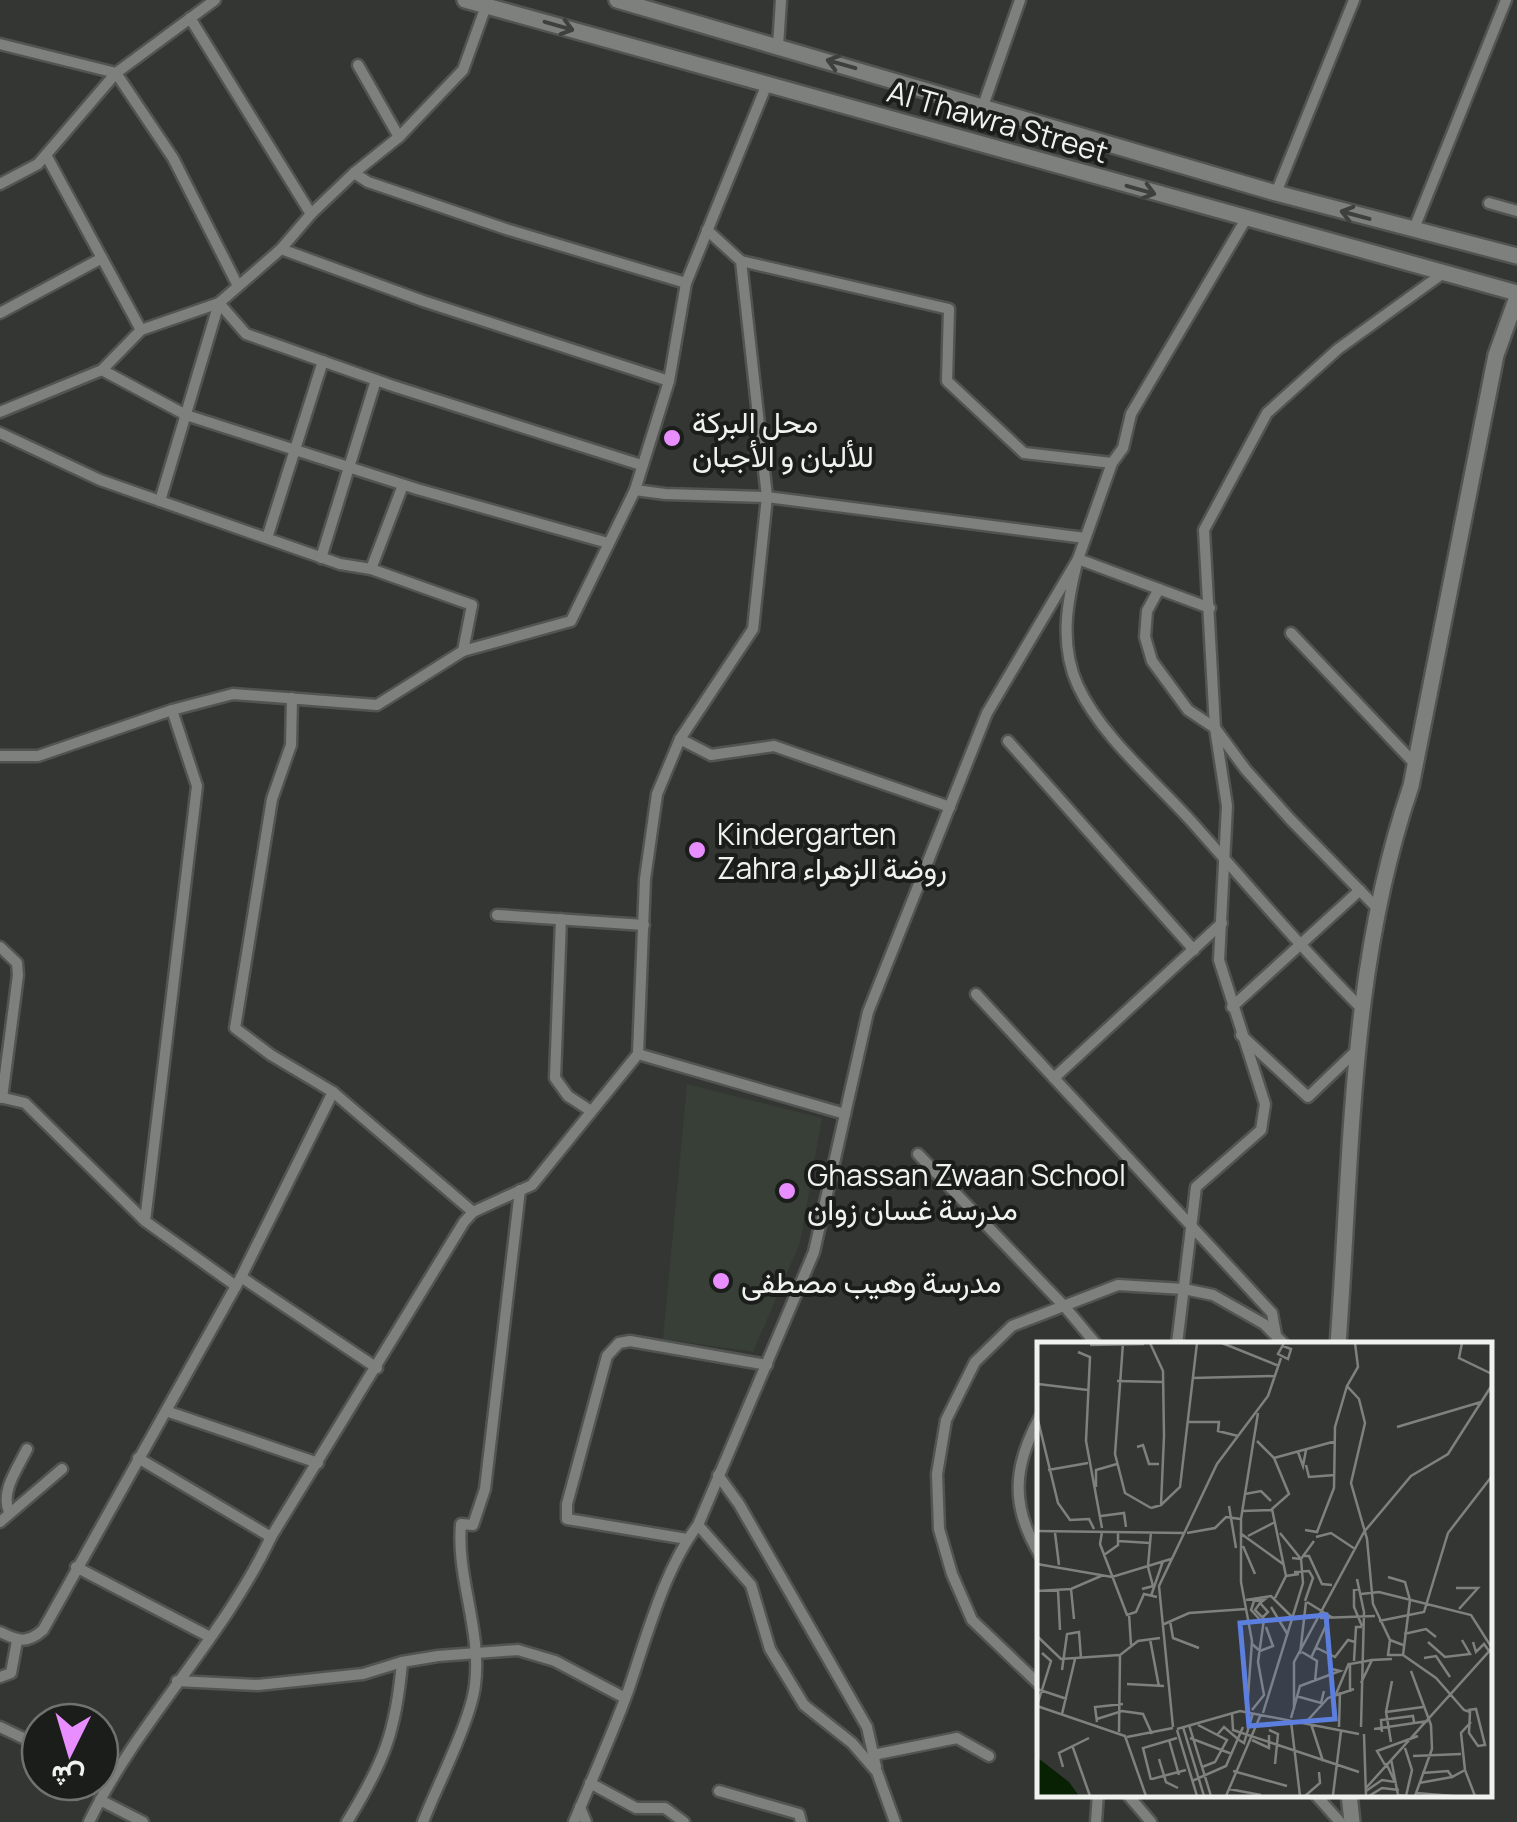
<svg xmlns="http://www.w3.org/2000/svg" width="1517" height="1822" viewBox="0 0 1517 1822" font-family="Manrope,Vazirmatn,sans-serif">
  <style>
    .built { fill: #383f36 }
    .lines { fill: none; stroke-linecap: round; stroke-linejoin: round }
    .street-casing { stroke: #525451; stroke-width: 15 }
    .secondary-casing { stroke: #525451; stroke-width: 20 }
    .street { stroke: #7d807c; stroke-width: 10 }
    .secondary { stroke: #7d807c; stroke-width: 15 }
    .oneway { stroke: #3d403d }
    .poi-dot { fill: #e88eff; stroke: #1b1d1b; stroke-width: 4 }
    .labels { text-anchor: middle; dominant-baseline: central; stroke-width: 8; stroke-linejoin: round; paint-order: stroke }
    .street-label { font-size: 30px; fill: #f0f2ef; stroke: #1b1d1b }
    .poi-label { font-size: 30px; fill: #f0f2ef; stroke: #1b1d1b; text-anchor: start }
    .inset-road { fill: none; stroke: #7f817e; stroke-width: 2.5 }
    .view { fill: #5c7fdf; fill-opacity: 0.15; stroke: #5c7fdf; stroke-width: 5 }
    .inset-edge { fill: none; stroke: #f0f2ef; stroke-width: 5 }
  </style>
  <rect width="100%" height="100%" fill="#333632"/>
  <path class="built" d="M687,1084L822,1118L800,1243L753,1352L663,1339Z"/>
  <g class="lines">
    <g class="street-casing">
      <g id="street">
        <path d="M190,18L311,214"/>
        <path d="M0,44L116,73L173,158L238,286"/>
        <path d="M778,46L781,0"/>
        <path d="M358,65L399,137"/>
        <path d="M983,106L1020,0"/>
        <path d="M46,155L141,330"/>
        <path d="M354,173L368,182L506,229L686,283"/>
        <path d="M0,184L38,164L116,73L215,0"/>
        <path d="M1276,193L1354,0"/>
        <path d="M1489,203L1517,211"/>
        <path d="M1413,231L1506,0"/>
        <path d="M281,249L423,301L669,381"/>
        <path d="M741,261L949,309L947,381L1024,453L1112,463"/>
        <path d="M219,303L246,334L393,386L641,465"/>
        <path d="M0,313L102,258"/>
        <path d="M102,370L186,415L417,489L608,543"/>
        <path d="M0,412L102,370L141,330L219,303L281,249L311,214L354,173L399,137L463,70L486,6"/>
        <path d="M0,433L100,480L340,564L371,569L472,605L463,651"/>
        <path d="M635,490L665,494L767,497L1085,538"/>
        <path d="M160,501L219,303"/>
        <path d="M267,538L323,361"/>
        <path d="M321,558L376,380"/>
        <path d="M371,569L403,485"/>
        <path d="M1159,589L1147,611L1145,637L1152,661L1188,710L1215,728L1246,770L1290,819L1376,907"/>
        <path d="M1210,608L1078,559C1067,601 1059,645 1078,686C1101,736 1155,781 1191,821C1247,884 1301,948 1361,1008"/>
        <path d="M1291,633L1415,764"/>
        <path d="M292,698L291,745L272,799L235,1028L271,1055L333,1092L473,1212"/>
        <path d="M680,739L711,755L774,746L950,807"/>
        <path d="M1008,741L1194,950"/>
        <path d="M0,756H38L172,710L233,694L377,705L463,651L571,621L635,490L669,381L686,283L767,84"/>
        <path d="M497,915L644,925"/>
        <path d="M561,919L555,1078L568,1096L591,1111"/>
        <path d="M0,947L17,963L18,975L2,1098"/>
        <path d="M976,994L1272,1313L1276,1335"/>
        <path d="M1232,1007L1360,890"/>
        <path d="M1241,1035L1308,1097L1357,1050"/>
        <path d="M638,1054L845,1114"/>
        <path d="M1054,1078L1222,923"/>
        <path d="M0,1097L25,1103L145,1221L236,1286"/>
        <path d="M918,1154L1065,1307L1096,1344"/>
        <path d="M145,1221L197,786L172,710"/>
        <path d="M241,1277L377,1368"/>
        <path d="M1177,1344L1196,1187L1261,1130L1265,1104L1219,960L1227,806L1215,728L1204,530L1267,413L1338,349L1442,274"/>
        <path d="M166,1411L318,1463"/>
        <path d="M1040,1417C1013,1466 1010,1506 1040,1555"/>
        <path d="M138,1458L271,1537"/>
        <path d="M718,1475L739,1504L867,1727L876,1767"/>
        <path d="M9,1512C0,1491 18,1468 27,1449"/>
        <path d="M0,1522L62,1469"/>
        <path d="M698,1525L751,1585L770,1649L804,1705L852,1743L877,1772L895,1822"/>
        <path d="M687,1539L567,1519V1504L607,1356L619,1343L630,1341L767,1365"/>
        <path d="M76,1567L210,1637"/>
        <path d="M0,1632C18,1641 27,1644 43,1630L241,1277L333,1092"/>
        <path d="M0,1677L11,1673L17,1641"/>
        <path d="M177,1681L258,1685L363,1674L402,1662L438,1656L518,1650L555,1661L625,1698"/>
        <path d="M1040,1685L972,1620L952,1574L939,1529L937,1474L946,1420L975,1362L1012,1326L1118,1285L1184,1289L1213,1295L1264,1324L1284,1344"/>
        <path d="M0,1727L40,1746"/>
        <path d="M873,1755L957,1738L989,1756"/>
        <path d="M590,1783L636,1808H665L684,1822"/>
        <path d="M719,1791L799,1814L801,1822"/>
        <path d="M1127,1794L1151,1822"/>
        <path d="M1315,1794L1340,1822"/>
        <path d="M100,1800L143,1822"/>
        <path d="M580,1807L586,1822"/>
        <path d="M89,1822C138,1720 223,1639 271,1537L464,1222L473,1212L532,1185L638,1054L645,879L657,794L680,739L753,629L767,497L741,261L707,230"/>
        <path d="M347,1822C384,1762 396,1732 402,1662"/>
        <path d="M423,1822C437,1786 471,1720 475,1685C482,1630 456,1577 461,1524L473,1525L485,1489L520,1190"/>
        <path d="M574,1822C592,1779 612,1735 628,1691C646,1639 664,1569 698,1525L814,1252L868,1012L987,713L1078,559L1112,463L1123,448L1131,414L1246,219"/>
        <path d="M1096,1822L1098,1794"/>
      </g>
    </g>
    <g class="secondary-casing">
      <g id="secondary">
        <path d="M465,0L1517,293"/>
        <path d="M617,0L1276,193L1517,256"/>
        <path d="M1338,1344C1352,1157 1349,966 1411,786L1496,355L1517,297"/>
        <path d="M1349,1794L1352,1822"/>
      </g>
    </g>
    <use href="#street" class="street"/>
    <use href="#secondary" class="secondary"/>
  </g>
  <defs><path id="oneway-shaft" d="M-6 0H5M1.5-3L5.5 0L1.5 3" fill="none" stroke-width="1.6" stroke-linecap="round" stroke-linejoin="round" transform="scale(2.5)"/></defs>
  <g class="oneway">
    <use href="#oneway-shaft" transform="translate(559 26) rotate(16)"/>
    <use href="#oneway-shaft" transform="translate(841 64) rotate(-164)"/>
    <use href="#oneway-shaft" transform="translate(1141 190) rotate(16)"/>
    <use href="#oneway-shaft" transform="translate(1355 215) rotate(-165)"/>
  </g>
  <g class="poi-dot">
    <circle cx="672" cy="438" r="10"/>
    <circle cx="697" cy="850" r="10"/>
    <circle cx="787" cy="1191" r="10"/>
    <circle cx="721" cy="1281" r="10"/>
  </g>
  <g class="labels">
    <g class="street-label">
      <text transform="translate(998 121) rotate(16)">Al Thawra Street</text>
    </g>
    <g class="poi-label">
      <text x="692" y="421">محل البركة<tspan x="692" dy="34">للألبان و الأجبان</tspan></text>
      <text x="717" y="833">Kindergarten<tspan x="717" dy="34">Zahra روضة الزهراء</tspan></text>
      <text x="807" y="1174">Ghassan Zwaan School<tspan x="807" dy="34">مدرسة غسان زوان</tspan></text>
      <text x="741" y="1281">مدرسة وهيب مصطفى</text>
    </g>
  </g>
  <g transform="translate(1037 1342)">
    <rect width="455" height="455" fill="#333632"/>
    <path d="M1,416L32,440L42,454H0Z" fill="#082102"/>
    <path class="inset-road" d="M86,1L78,112L88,151L114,166M113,1L126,29L127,94L124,163L114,166M185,1L242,24M318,1L321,25L310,44L322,57L328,81L314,141L330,197L336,262L353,298L366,303M425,1L422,16L455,32M53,3L107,2M246,4L254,7L251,17L241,12L247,1M0,8V65M41,10L53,15L49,99L65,186M155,36L239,34M80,39L126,40M1,42L51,48M0,74L21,161L33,178L52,177L57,187M151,80H182L181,89L201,94M360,85L444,60M220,99L237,116L252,152L235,167L249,234M100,105L106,103L112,122H122M261,110L266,124L269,108M237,116L299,99M269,123L272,135L298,133M11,128L51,121M59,145V128L80,122M208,152L224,149L234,159M124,163L143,145L160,1M192,164L199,206M205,169L236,168M64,174L87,171L89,185M204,177V240L215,299L210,368M268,188L280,190L297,146L298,85L310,44M0,189L147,191M65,190L63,202L90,273L99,270L107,252L120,255M18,191L22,223M150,191L178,186L189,175L204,177L221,71M203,191L246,222M211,194L238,180M279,195L294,191L318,207M81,199L113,201M206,204L218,232M67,213L81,203V189M265,214H272L285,242L295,243M255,216L264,217L277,199M0,222L75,235L134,217M111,224L114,190M257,230L272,229L276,236L268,259M351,235L368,240L373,258L366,313M320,237L327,270L324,385M419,246H441L422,267M34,247L37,277M105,247L116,244L111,225M323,247L317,248V265L325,284M21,248L23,288M0,249L34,247L64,234M324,252L342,250L434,273L455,306L329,446M114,254L126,219M238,256L249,234L262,232M209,258L234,254L256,276M270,260L296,276M223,261L227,258L217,259L214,268L227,282M234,265L251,293M92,272L94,303M283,276L338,274M133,279L136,296L162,306M342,279L387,270L411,191L455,134M125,283L152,271L209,267M367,292L389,287L399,295M0,294L24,317L82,313M113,297L122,345M353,298L351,313H366L399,336L427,368L433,370L432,391L441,404L448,403L439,367L431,368M391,300L408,315L433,312L425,298M436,300L439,310L447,302L452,309M215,302L223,309L236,304L229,285M278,305L298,315L311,298L318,300M265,310L280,319L278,339M263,312L269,260M274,316L291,279M387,316L399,314L413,335M317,319L319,285H325M25,328L30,292L42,290L44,316M374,329L394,383L395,407L378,454M324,341L335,318L355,317M90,342L127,344M0,347L30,357M313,350V322L335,318M299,352L312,321M259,354L284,361L287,349M0,364L14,319L5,311M0,364L88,394L109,454M257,367V320L327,190L374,134L411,112L455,43M215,368L227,353L221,320L227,277L218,268L223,261L231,270L226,275M349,370L386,365M195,371L196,388L322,430M226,371L266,241L264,217L243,191M25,372L38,317M254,376L263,344L303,329L295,327M60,377L85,369L106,372L115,392M254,379L263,454M270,379L291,356L317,347M60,380L58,365L86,362M274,382L286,419M152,383L174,454M161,383L190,398L178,420L165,425M136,385L122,244L180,122L231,54L244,16M146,385L167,454M302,385L303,350M140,387L203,369L322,392M337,387L391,379M140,388L160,454M232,388L241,392L238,422M82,390L83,313L101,299L123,296M345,390L344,378L376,374L377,380M327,392L329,454M180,393L187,385L202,398M90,395L136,386M153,396L195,412M132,398L142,433M202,398L207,401L216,371M215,398L232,406V393M354,400L349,370L355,339M35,403L53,454M368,406L375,428L369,454M376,414L424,412M122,417L129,440L141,446M354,417L361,453L370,454M348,423L340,409L381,394M26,425L22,411L52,396M428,428L424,391L434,380M196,429L250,444M385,431L411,429L415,435L428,428L438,454M115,437L149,428M114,438L106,406L140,396M155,439L189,424L206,385M382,441L415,435M192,447L224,453M329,449L345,438L358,440L349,421M379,451L417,454M296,453L304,389M189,454L224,372M268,454L283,441L282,430M332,454L345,446L362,448"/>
    <path class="view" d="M289,273L298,377L212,384L203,281Z"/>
    <rect width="455" height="455" class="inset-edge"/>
  </g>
  <g transform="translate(70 1752) rotate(185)"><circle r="48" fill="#1b1d1b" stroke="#707270" stroke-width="2.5"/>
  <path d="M0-8L18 38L0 25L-18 38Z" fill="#e88eff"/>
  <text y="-15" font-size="28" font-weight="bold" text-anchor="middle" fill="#f0f2ef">ش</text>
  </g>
</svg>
